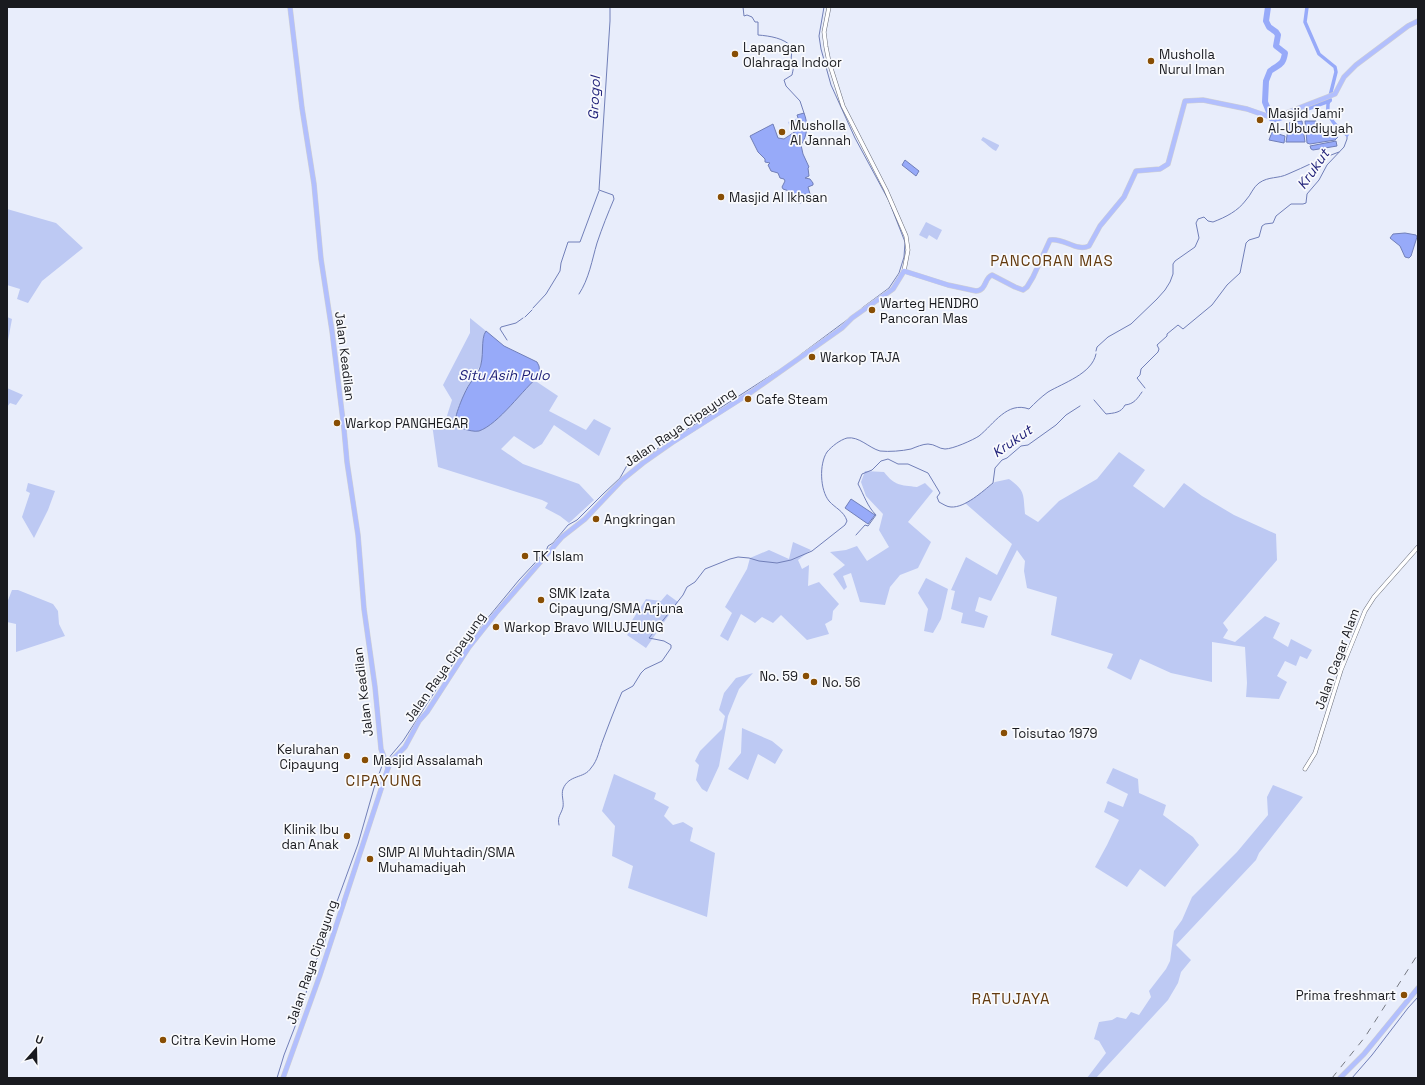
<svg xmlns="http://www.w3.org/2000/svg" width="1425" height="1085" viewBox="0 0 1425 1085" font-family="'Space Grotesk',sans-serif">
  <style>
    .green { fill: #bdc9f3 }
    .water { fill: #97aaf9; stroke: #717fb8 }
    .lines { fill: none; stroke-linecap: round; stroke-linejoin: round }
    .stream { stroke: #717fb8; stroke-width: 1 }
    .canal { stroke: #97aaf9; stroke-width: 3.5 }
    .river { stroke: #97aaf9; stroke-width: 6 }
    .minor-casing { stroke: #6a6e7a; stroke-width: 4.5 }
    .major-casing { stroke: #d1d1d2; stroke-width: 5.5 }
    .minor { stroke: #fff; stroke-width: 3.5 }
    .major { stroke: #b2bffd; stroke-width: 4.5 }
    .rail { stroke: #767982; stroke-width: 1; stroke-dasharray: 7 7; stroke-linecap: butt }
    .poi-dot { fill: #884e04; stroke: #f9fafd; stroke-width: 1.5 }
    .labels { text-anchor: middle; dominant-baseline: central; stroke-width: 3.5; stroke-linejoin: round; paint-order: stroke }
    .poi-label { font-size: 13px; fill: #191a1f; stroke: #f9fafd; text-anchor: start }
    .street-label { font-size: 13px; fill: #191a1f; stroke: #f9fafd }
    .water-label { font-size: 14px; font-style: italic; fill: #1d1e77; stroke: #f9fafd }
    .quarter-label { font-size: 15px; letter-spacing: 1px; fill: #633a0e; stroke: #f9fafd }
  </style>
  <rect width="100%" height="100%" fill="#e8edfb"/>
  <g class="green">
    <path d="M798,118L799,124L795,125L796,128L791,130L788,122Z"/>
    <path d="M983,137L999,145V146L996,151C992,150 986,143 981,140Z"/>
    <path d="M7,209L56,223L83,248L42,281L28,303L17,299L20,289L7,285Z"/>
    <path d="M926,222L942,230L937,240L929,235L927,239L919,235Z"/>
    <path d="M7,317L12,319L7,346Z"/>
    <path d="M470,318L486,331L483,348V357L481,364L468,386L458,408L455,422L456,425L460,429L485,427L515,401L534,380L558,396L549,411L586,430L594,419L611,428L599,456L554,425L542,444L534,449L514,436L501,449L523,464L579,484L594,500L569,523L560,516L545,508L548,503L542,500L438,467L432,424L445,422L452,400L443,385L470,333Z"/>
    <path d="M7,388L23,395L16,405L10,403L7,407Z"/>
    <path d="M1119,452L1145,470L1133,486L1164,508L1184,483L1202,496L1234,515L1276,534L1277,560L1223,623L1228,630L1223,638L1235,642L1265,616L1280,623L1273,638L1288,647L1291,639L1312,650L1307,659L1300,656L1296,666L1285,661L1277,676L1287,682L1279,699L1246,697L1247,683L1245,647L1212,642V682L1171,673L1140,659L1131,680L1107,668L1113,654L1051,635L1057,597L1027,588L1024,571L1025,561L1017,550L991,601L979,597L975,611L988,616L984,628L961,623L963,613L951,609L955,591L951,590L966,557L997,575L1012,544L965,503L974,498L995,482L1009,479C1026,491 1023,495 1025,514L1038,522L1059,501L1097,479Z"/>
    <path d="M865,471L884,472C895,486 900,485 917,487L925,483L933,491L908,522L931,542L918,568L900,575L890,587L885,605L860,602L851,573L843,576L847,587L844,590L833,574L845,565L830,552L846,550L857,546L867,561L889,547L879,530L883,514L866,496L861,482Z"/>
    <path d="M28,483L55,491L48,510L34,538L22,517L30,493L26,491Z"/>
    <path d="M793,542L811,550L798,560L802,569L809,565L808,586L819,582L839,604L833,611L832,620L825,624L829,634L807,640L781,615L773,623L762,617L755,623L741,614L728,641L720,636L732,613L725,607L747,569L750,558L769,550L789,559Z"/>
    <path d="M926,578L948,589L941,619L933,633L924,631L928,609L918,593Z"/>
    <path d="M12,590H18L53,604L58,611L59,624L65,636L16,652V624L7,622V603Z"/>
    <path d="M667,594L678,602L646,648L627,635L633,628L629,625L646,599L661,601Z"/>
    <path d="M753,673L739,689L728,716L719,766L707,792L702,789L696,780L699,765L695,761L700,751L722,729L725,716L719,710L724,693L736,678Z"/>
    <path d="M742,728L772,741L783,750L775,764L758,754L748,780L728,769L741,753Z"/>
    <path d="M1113,768L1138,779L1139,793L1166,805L1163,815L1193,837L1199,845L1165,887L1140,869L1127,887L1095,867L1107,845L1119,820L1104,812L1108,801L1123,807L1128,794L1106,783Z"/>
    <path d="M614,774L656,793L654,799L669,807L664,816L673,825L683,822L693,828L690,841L715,853L707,917L628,888L633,866L612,856L615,826L602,811Z"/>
    <path d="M1273,785L1303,797L1259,853L1256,860L1176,945L1191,960L1181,972L1178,983L1168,1000L1096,1078H1087L1106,1053L1099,1041L1094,1039L1099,1022L1112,1020L1117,1017L1126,1019L1131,1012L1139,1015L1151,997L1149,991L1166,969L1170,961L1174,931L1182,920L1192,897L1237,852L1268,815L1267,797Z"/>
  </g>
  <g class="water">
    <path d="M804,113C808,123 808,135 801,145L803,154L809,167L808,168L809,176L805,178L810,179L813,183V185L808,187L810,194L815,196L808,201L806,194L798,196L801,203H796L788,195L789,191L783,189L782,187L785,181L784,179L780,178L778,173L771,171L768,165L770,163L765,162V159L758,152L750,136L773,124L778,138L784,139L799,129L800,124L797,115Z"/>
    <path d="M1302,121L1305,142H1286L1289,123Z"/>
    <path d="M1305,121H1316L1317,127L1319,132L1333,131L1338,137L1335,140L1310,144L1307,143Z"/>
    <path d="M1272,132L1285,136L1284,143L1269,140Z"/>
    <path d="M1336,141L1337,146L1313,150L1311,149L1310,146Z"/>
    <path d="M905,160L919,171L916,176L902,165Z"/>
    <path d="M1405,233L1416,235L1417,237L1411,256L1409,258L1405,257L1400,246L1390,238L1393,234Z"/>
    <path d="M486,331L504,346L537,362L539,366L540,375C523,389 499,424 479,431C474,432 468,430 464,429C461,429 457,428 456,425C452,420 465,391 469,385C472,380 476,375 479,370C485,358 480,339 486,331Z"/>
    <path d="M851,499L875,515L868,524L845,508Z"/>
  </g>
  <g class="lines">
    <g class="stream">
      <path d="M743,7L744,16L747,15L752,17L755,22H758V35C770,36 784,38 792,47L791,61C795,64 793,70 792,75L784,80L786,86L800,101L804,113"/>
      <path d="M824,7L819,36L821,49L831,85L855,138L889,201L905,242L904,257L899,273L889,288L862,308"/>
      <path d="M579,294C589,279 592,260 597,243C602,228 608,213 614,199L613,195L599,190L610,21V7"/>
      <path d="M533,308L546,294L560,271L561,263L568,242H580L599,191"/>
      <path d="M525,317L532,310"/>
      <path d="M507,340L500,329L501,327L516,323L523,318"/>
      <path d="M1096,351L1097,347L1108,337L1131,324L1157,299L1165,290L1170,282L1173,274V264L1175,261L1195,247L1199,238L1196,223L1198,219L1204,217L1208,221L1213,222C1226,217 1238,211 1246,200C1251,195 1253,187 1259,183C1269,176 1278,179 1288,174C1305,167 1321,158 1339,152"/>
      <path d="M800,355L847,320"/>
      <path d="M1145,388L1137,378L1140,375L1141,369L1158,352L1159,349L1157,345L1167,336V334L1178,325L1183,329L1212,305L1227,285L1240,273L1246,243L1249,240L1259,237L1262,226L1265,224L1273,223L1276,216L1291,204H1303L1306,203L1307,194L1319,180L1327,165L1344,147L1347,139V135"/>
      <path d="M1094,400L1106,414C1114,413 1121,413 1125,405C1134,404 1137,399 1142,392"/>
      <path d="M856,535L865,525L868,526L876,515C867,506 864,495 858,484L862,474L872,470L881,461L888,459L898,464H908L928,473L940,493L937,497L939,502C943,504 947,507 951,507C965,508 983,491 993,483L995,468L1002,460L1007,458L1021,446L1028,445L1056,425L1066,415L1080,406"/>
      <path d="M387,760L403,741L463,648L519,580L546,551L548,546L553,543L568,525L577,520L603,494L620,478L630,460L643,461L668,440L677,436L776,372"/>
      <path d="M559,825C557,816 561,815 563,807C564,801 561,795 563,789C569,774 584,779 591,768C598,760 599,750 603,740C609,724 615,708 622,692L633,686L641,673L645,669L662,661L671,648V645L664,641L649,638L683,595L687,587L695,582L705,569L730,559L738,557L749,558L759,561L777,563L791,560L812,551L845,525L847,521C844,511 835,508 829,501C820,490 819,464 827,452C832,446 840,440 847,438C859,436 869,448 880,451C889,452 902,451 911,449C916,447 923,444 928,444C935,444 939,449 945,449C953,449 973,440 979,436C994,424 1007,401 1029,409C1035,403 1041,397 1048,392C1063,383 1092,374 1096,354"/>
      <path d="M277,1078L284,1055L301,1011L314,964L323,948L335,907L358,844L374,788L383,763"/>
      <path d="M1352,1078L1372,1055L1408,1008L1418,997"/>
    </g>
    <path class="canal" d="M1307,7L1305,22L1319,54L1335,67L1336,72L1328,104C1326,118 1337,127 1347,135"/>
    <path class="river" d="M1268,7L1266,21L1269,27L1276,32L1278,35L1276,46L1285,53C1283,66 1279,64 1270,71L1266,81L1265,102L1272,119H1277L1329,100"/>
    <g class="minor-casing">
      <g id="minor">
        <path d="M829,7L824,32L826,47L829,62L843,106L886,190L906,236L908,250L904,271"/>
        <path d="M1305,769L1315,753L1341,670L1365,611L1374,597L1418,547"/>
      </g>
    </g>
    <g class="major-casing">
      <g id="major">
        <path d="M290,7L302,108L314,184L321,259L332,331L344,429L347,462L358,535L364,609L375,687L381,749L388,768"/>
        <path d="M283,1078L320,975L388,768L393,759L405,747L419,721L427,712L469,647L496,613L562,537L585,519L622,480L643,463L673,442L750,393L842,328L852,318L893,289L904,271L948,285L976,291C987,290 984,278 992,275L1015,287L1023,290L1027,287L1033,277L1050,240C1063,237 1076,252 1089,246L1100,226L1124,197L1136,171L1160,169L1168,164L1185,101L1203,100L1247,109L1270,117L1286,113L1335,94L1344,77L1356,65L1408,26L1418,21"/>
        <path d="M1340,1078L1364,1054L1418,988"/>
      </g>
    </g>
    <use href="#minor" class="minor"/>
    <use href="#major" class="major"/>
    <path class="rail" d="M1332,1078L1365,1037L1418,954"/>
  </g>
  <g class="poi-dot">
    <circle cx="735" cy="54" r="4"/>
    <circle cx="1151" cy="61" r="4"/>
    <circle cx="1260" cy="120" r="4"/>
    <circle cx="782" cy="132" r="4"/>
    <circle cx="721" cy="197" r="4"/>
    <circle cx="872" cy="310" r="4"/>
    <circle cx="812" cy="357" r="4"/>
    <circle cx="748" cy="399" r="4"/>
    <circle cx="337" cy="423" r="4"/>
    <circle cx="596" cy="519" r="4"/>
    <circle cx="525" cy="556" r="4"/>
    <circle cx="541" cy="600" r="4"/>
    <circle cx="496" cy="627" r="4"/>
    <circle cx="806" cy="676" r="4"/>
    <circle cx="814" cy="682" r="4"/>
    <circle cx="1004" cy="733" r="4"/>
    <circle cx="347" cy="756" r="4"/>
    <circle cx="365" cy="760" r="4"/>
    <circle cx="347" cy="836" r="4"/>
    <circle cx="370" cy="859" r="4"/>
    <circle cx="1404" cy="995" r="4"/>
    <circle cx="163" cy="1040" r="4"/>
  </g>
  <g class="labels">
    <g class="poi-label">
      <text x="743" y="47">Lapangan<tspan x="743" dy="15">Olahraga Indoor</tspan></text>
      <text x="1159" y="54">Musholla<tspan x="1159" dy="15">Nurul Iman</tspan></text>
      <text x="1268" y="113">Masjid Jami'<tspan x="1268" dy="15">Al-Ubudiyyah</tspan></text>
      <text x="790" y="125">Musholla<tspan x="790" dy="15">Al Jannah</tspan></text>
      <text x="729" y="197">Masjid Al Ikhsan</text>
      <text x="880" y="303">Warteg HENDRO<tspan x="880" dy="15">Pancoran Mas</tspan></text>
      <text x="820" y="357">Warkop TAJA</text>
      <text x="756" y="399">Cafe Steam</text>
      <text x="345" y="423">Warkop PANGHEGAR</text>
      <text x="604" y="519">Angkringan</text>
      <text x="533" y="556">TK Islam</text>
      <text x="549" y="593">SMK Izata<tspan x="549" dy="15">Cipayung/SMA Arjuna</tspan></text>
      <text x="504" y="627">Warkop Bravo WILUJEUNG</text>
      <text x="798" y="676" text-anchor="end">No. 59</text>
      <text x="822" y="682">No. 56</text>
      <text x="1012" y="733">Toisutao 1979</text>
      <text x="339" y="749" text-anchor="end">Kelurahan<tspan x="339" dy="15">Cipayung</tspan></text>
      <text x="373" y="760">Masjid Assalamah</text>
      <text x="339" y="829" text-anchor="end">Klinik Ibu<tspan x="339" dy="15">dan Anak</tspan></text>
      <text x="378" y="852">SMP Al Muhtadin/SMA<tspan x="378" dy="15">Muhamadiyah</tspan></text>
      <text x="1396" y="995" text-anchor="end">Prima freshmart</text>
      <text x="171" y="1040">Citra Kevin Home</text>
    </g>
    <g class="street-label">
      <text transform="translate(345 356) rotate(83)">Jalan Keadilan</text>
      <text transform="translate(680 427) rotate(-34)">Jalan Raya Cipayung</text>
      <text transform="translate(1337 659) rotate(-70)">Jalan Cagar Alam</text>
      <text transform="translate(445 667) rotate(-55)">Jalan Raya Cipayung</text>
      <text transform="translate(363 692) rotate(-97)">Jalan Keadilan</text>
      <text transform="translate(312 962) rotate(-71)">Jalan Raya Cipayung</text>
    </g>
    <g class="water-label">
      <text transform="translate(594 98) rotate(-87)">Grogol</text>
      <text transform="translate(1313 169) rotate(-55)">Krukut</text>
      <text x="504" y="375">Situ Asih Pulo</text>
      <text transform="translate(1012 441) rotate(-35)">Krukut</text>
    </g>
    <g class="quarter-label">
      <text x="1052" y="260">PANCORAN MAS</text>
      <text x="384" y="780">CIPAYUNG</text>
      <text x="1011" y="998">RATUJAYA</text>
    </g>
  </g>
  <rect width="1425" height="1085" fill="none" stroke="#191a1f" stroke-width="16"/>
  <g transform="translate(36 1049) rotate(20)" stroke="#f9fafd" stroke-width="3" paint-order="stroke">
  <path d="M0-3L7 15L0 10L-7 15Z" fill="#191a1f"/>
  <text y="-6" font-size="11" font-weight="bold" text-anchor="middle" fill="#191a1f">U</text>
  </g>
</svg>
